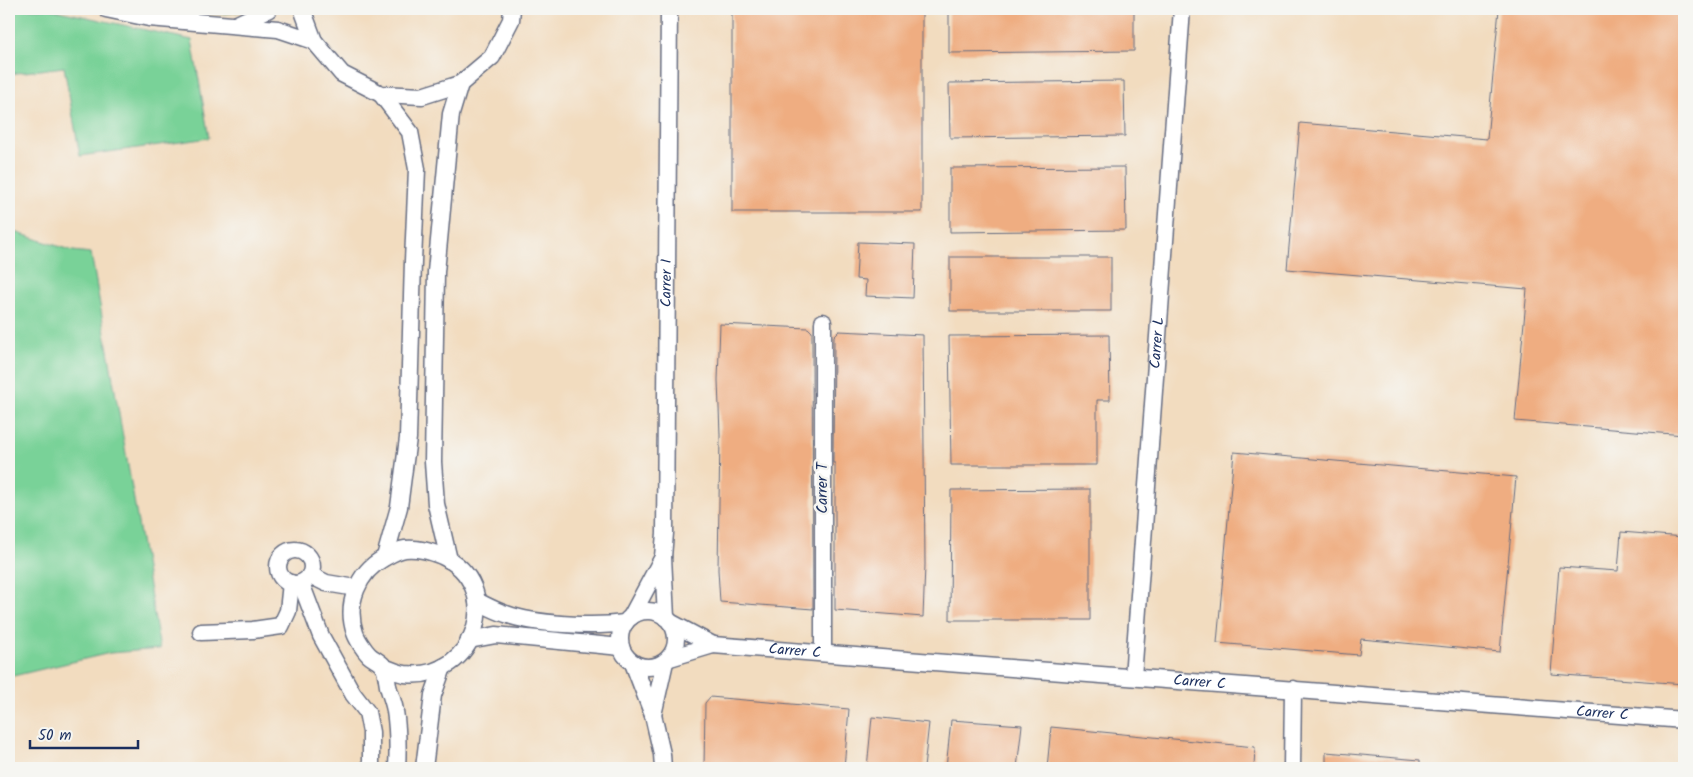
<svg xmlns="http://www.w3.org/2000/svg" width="1693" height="777" viewBox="0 0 1693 777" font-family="Kalam,sans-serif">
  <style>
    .green { fill: #79d298; stroke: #4a807b }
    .building { fill: #efad81 }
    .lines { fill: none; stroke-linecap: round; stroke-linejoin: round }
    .minor-casing { stroke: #666c80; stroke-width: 19 }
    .minor { stroke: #fff; stroke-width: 16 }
    .labels { text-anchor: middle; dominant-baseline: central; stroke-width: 5; stroke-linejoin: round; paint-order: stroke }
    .street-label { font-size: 15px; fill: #1b2f5e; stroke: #f6f6f2 }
  </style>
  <rect width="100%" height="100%" fill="#f6f6f2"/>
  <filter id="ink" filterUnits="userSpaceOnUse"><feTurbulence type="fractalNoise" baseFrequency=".02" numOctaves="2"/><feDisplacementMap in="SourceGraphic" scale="10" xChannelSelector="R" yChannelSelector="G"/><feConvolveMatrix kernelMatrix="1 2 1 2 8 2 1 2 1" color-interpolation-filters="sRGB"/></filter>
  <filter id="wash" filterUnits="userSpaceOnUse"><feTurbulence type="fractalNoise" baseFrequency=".0096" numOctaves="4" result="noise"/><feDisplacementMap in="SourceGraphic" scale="20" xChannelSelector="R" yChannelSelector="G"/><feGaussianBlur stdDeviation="1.12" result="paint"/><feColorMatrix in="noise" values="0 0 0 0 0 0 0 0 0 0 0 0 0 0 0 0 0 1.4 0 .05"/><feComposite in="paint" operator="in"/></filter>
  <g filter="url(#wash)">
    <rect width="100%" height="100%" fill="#f2dcbf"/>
    <g class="green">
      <path d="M9,9H50L192,40L209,138L80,156L64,67L9,74Z"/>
      <path d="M162,9H245C227,19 184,11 162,9Z"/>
      <path d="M9,230L73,251L91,253L160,649L110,653L9,677Z"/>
    </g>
    <g id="blocks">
      <g class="building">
        <rect x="732" y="9" width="190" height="203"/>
        <path d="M949,9H1134V51L949,53Z"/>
        <path d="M1499,9H1663L1684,11V435L1515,421L1527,289L1287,269L1300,123L1487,139Z"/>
        <path d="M1124,81L1125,136L950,138L949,83Z"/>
        <path d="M1125,167L1126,230L950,232V168Z"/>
        <path d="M858,242L915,244L913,298L865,296L866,280L856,279Z"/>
        <rect x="950" y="257" width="161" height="54"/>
        <path d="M720,324L808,328L812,332L813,609L720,602L718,570L720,435L718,380Z"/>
        <path d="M839,331L923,335L925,565L923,617L835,610V463H833L834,336Z"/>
        <path d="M1109,335L1110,400H1097V465H951L949,336Z"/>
        <path d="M1234,452L1516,477L1500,652L1361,639L1359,655L1217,643Z"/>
        <path d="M1090,489V620H950L951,490Z"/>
        <path d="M1621,532L1684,537V684L1551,674L1559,567L1618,571Z"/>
        <path d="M710,697L849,709L844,768H704L705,703Z"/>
        <path d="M872,717L929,723L924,768H867Z"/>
        <path d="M951,720L1022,725L1017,768H946Z"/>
        <path d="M1051,727L1255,747L1254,768H1047Z"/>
        <path d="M1326,752L1420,760V768H1326Z"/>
      </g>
    </g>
  </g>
  <g filter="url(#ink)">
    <use href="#blocks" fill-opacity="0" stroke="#666c80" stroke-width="1"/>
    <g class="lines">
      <g class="minor-casing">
        <g id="minor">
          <path d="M106,9L149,18L278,29L314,41"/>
          <path d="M303,9L304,14L314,41L342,74L381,94L422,96L460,84L492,57L511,20L512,9"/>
          <path d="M237,24L269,9"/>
          <path d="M381,94L410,132L417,169L413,261L408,438L399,507L385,557"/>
          <path d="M823,322V653"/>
          <circle cx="295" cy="567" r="17"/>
          <path id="s1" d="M663,557L665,533L669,9"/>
          <path d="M449,560L436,504L433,462L436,272L451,114L460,84"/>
          <path d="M310,575L326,583L356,588"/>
          <path d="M301,583L321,636L353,694L367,712L371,732V768"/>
          <path d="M477,601C487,606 496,611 506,614C535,625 594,627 625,623"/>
          <circle cx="648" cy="639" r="28"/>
          <path d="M631,617L663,557L666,618"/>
          <path d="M201,632L253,630L281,626L288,611L291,583"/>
          <path d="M469,640L496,635L621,647"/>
          <path id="s2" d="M713,645L1684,720"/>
          <path d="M670,658L713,645L670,622"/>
          <path d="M633,663L653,715L665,662"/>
          <path d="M383,667C390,669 398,673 405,674C477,682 506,585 442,556C429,551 419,548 405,549C397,550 391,554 384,558C358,572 345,604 355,633C357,639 364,650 369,655C373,659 381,662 384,667C386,672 387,680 388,686C390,694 394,703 395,711C398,730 398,750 397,768"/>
          <path id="s3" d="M1133,677L1182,9"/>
          <path d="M653,715L662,754L663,768"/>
          <path d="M424,768L433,695L443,667"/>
          <path d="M1292,768L1293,689"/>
        </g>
      </g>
      <use href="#minor" class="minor"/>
    </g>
  </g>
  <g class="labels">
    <g class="street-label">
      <text stroke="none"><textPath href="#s1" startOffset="274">Carrer I</textPath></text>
      <text stroke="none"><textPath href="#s3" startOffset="335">Carrer L</textPath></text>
      <text transform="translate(823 488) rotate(-90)">Carrer T</text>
      <text stroke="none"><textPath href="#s2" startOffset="82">Carrer C</textPath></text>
      <text stroke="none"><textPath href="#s2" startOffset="488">Carrer C</textPath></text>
      <text stroke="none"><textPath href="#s2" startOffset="892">Carrer C</textPath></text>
    </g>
  </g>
  <rect width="1693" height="777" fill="none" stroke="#f6f6f2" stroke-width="30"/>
  <path d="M30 740v8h108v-8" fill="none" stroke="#1b2f5e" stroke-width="2.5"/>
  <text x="38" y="740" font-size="15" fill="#1b2f5e" stroke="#f6f6f2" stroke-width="4" paint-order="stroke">50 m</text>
</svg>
